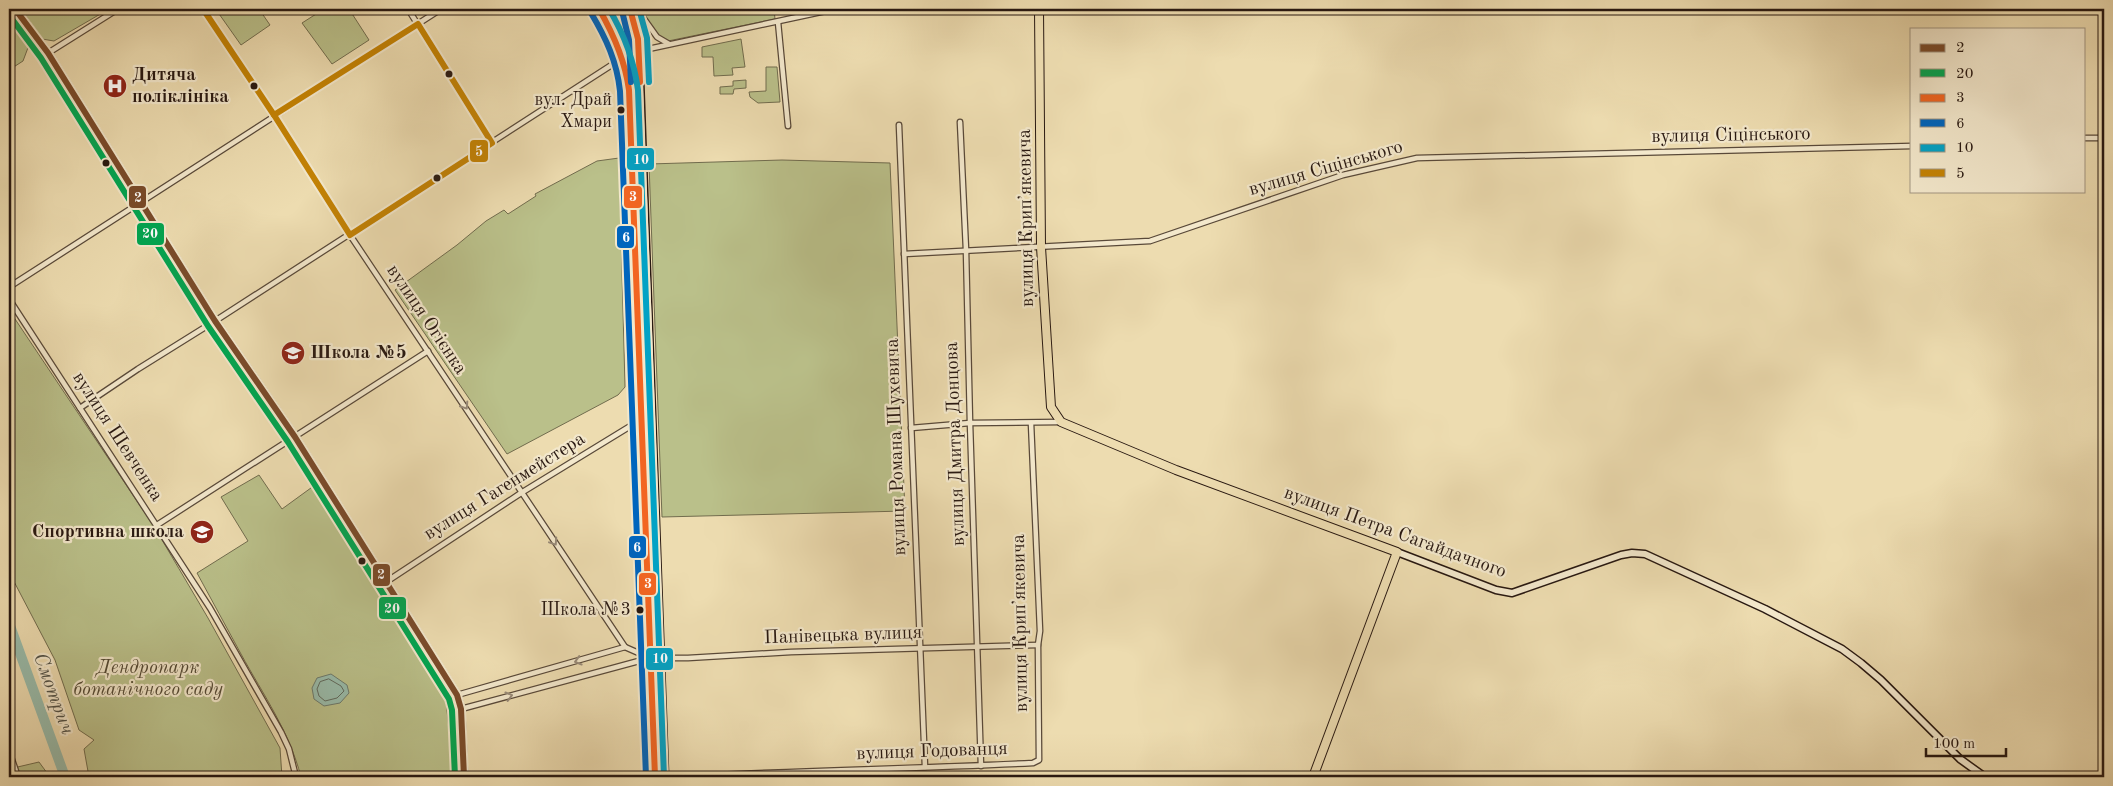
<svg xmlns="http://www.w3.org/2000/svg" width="2113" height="786" viewBox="0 0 2113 786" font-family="'Old Standard TT',serif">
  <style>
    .green { fill: #bac08a; stroke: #716c4e }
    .water { fill: #99bcab; stroke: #6c7a6d }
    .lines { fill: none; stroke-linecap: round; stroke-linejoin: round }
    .shore { stroke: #606a5e; stroke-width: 1 }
    .river { stroke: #99bcab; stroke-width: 10 }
    .street-casing { stroke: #594939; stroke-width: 7 }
    .secondary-casing { stroke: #281811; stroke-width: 9 }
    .primary-casing { stroke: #281811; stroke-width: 10 }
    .street { stroke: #f3e8cc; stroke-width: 4.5 }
    .secondary { stroke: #f3e8cc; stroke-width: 6 }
    .primary { stroke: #eddcb0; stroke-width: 8 }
    .bus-1-casing { stroke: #f3e8cc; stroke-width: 10 }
    .bus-2-casing { stroke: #f3e8cc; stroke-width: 10 }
    .bus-3-casing { stroke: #f3e8cc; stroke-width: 10 }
    .bus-4-casing { stroke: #f3e8cc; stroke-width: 10 }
    .bus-5-casing { stroke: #f3e8cc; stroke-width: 10 }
    .bus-6-casing { stroke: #f3e8cc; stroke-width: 10 }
    .bus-1 { stroke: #7a4b2a; stroke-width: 6 }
    .bus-2 { stroke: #00a651; stroke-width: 6 }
    .bus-3 { stroke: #f26522; stroke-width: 6 }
    .bus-4 { stroke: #0065bd; stroke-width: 6 }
    .bus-5 { stroke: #02a2c5; stroke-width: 6 }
    .bus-6 { stroke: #c38204; stroke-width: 6 }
    .oneway { stroke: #988a78 }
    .bus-dot { fill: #281811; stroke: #f3e8cc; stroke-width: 2 }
    .labels { text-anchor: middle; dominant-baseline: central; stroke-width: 4.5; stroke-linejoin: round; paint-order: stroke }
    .bus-label { font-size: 18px; fill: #281811; stroke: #f3e8cc; text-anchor: end }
    .poi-label { font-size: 19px; font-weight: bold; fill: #281811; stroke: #f3e8cc; text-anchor: start }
    .street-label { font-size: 19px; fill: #281811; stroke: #f3e8cc }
    .park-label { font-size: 19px; font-style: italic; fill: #544a35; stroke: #f3e8cc }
    .water-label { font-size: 20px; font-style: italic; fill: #505147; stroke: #f3e8cc }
    .line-badge { stroke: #f3e8cc; stroke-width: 2 }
    .badge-label { font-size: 14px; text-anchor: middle; font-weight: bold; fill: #fff }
  </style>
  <rect width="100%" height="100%" fill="#eddcb0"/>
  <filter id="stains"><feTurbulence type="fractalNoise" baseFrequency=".004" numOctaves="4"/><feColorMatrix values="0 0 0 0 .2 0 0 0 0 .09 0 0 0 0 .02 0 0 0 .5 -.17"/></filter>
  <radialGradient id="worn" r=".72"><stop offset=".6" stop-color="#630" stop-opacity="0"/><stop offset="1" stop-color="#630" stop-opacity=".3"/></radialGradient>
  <g class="green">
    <path d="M21,9H109L54,41L42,39Z"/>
    <path d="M220,9H259L270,25L241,45L217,11Z"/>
    <path d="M324,9H349L369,40L332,64L302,23Z"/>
    <path d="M606,9H625L632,27L633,38L627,43Z"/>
    <path d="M641,9H774L775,19L668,41L658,36Z"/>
    <path d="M9,15L29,45L23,61L9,70Z"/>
    <path d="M741,39L745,67L732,68L733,75L714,76L713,57H702V47Z"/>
    <path d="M766,67H777L780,102L758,103L750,97L749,92L766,91Z"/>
    <path d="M746,80V88L734,89L733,94H720V87L733,86V81Z"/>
    <path d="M619,158L625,387L618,395L507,454L395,290L457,245L486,221L504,210L508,214L536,196L535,194L597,161Z"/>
    <path d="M782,160L890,163L905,511L662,517L649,164Z"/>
    <path d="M9,310L155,528L208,618L280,748L282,777H89L84,749L94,740L79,730L55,660L9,572Z"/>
    <path d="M259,475L282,509L315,485L350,546L445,692L454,775L413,777H301C289,731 264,696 241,654C226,627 212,600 197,573L248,541L221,497Z"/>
    <path d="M39,762L50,777H9V769Z"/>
  </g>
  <path class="water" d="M331,674L347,685L349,693L340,703L324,706L314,699L312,688L317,678Z"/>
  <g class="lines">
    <path class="shore" d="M329,679L341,686L344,691L337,698L325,701L319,696L317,689L320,682Z"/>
    <path class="river" d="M9,623L65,777"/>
    <g class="street-casing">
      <g id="street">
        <path d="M203,9L274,115L350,235L625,647"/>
        <path d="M408,9L492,143"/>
        <path d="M637,9L657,37L669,44"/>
        <path d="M778,22L788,126"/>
        <path d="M48,53L118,9"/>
        <path d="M960,122L966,250L970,423L981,766"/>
        <path d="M899,125L925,767"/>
        <path d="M2084,138H2104"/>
        <path d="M904,254L1150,241L1343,175L1417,158L1912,146"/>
        <path d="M9,287L441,9"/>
        <path d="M9,299L210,608L281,732L289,749L296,777"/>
        <path d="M80,408L138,369L215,321L624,57L639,51L835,9"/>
        <path d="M911,428L970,423L1061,422"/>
        <path d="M157,525L428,351"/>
        <path d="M386,582L521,493L642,419"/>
        <path d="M457,695L625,647L650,658"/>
        <path d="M461,709L650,658H688L791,652L1038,645"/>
        <path d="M9,719V734"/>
        <path d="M9,751L18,777"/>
        <path d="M678,777C797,770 915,769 1033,763L1039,760L1038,645L1040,631L1031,423"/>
      </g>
    </g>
    <g class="secondary-casing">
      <g id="secondary">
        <path d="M15,9L48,53L215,321L295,437L457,695L461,709L464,777"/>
        <path d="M599,9C616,37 626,57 629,90L655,777"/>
        <path d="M630,9L637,29L639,51L665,777"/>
        <path d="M1397,552L1496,590L1512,593L1621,555L1632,553L1645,554L1765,609L1842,649L1861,663L1881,680L1960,759L1985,777"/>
      </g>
    </g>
    <g class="primary-casing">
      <path id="primary" d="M1039,9L1041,247L1051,407L1061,422L1176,470L1397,552L1313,777"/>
    </g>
    <use href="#street" class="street"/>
    <use href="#secondary" class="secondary"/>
    <use href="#primary" class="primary"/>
    <g class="bus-1-casing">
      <path id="bus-1" d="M15,9L48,53L215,321L295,437L457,695L461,709L464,777"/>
    </g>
    <g class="bus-2-casing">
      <path id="bus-2" d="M9,15L41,58L208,326L288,442L449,699L452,710L455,777"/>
    </g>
    <g class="bus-3-casing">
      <g id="bus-3">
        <path d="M599,9C614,35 625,60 629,90L655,777"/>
        <path d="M630,9L638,39L640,82"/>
      </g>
    </g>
    <g class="bus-4-casing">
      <g id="bus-4">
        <path d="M622,11L629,40L631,82"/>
        <path d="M591,13C606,38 617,62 620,91L646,777"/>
      </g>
    </g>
    <g class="bus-5-casing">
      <g id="bus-5">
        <path d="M609,9C624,34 634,60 638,90L664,777"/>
        <path d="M639,9L647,38L649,82"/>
      </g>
    </g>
    <g class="bus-6-casing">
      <g id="bus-6">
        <path d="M203,9L274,115"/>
        <path d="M418,24L492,143L350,235L274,115Z"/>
      </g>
    </g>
    <use href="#bus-1" class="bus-1"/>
    <use href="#bus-2" class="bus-2"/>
    <use href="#bus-3" class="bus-3"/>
    <use href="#bus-4" class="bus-4"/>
    <use href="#bus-5" class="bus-5"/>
    <use href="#bus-6" class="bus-6"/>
  </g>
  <defs><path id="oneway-chevron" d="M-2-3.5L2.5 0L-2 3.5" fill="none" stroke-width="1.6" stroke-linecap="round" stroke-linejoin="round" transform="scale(1.25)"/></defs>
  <g class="oneway">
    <use href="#oneway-chevron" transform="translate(465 406) rotate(57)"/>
    <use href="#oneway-chevron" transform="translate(554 542) rotate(56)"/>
    <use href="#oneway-chevron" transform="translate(578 661) rotate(164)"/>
    <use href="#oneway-chevron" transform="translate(509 696) rotate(-15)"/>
  </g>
  <defs>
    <g id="hospital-disc" transform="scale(1.25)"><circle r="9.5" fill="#8f2418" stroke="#f3e8cc"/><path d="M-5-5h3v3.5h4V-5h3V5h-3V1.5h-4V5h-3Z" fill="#fff"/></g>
    <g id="school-disc" transform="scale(1.25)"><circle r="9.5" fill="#8f2418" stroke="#f3e8cc"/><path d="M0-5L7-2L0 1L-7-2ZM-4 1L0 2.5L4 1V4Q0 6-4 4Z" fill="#fff"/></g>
  </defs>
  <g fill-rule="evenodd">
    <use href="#hospital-disc" x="115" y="86"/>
    <use href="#school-disc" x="293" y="353"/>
    <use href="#school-disc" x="202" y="532"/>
  </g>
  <g class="bus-dot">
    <circle cx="449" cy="74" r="4.5"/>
    <circle cx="254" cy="86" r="4.5"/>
    <circle cx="621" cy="110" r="4.5"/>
    <circle cx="106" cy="163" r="4.5"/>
    <circle cx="437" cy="178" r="4.5"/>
    <circle cx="362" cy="561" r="4.5"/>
    <circle cx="640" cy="610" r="4.5"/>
  </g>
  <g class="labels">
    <g class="bus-label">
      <text x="612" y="100">вул. Драй<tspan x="612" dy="22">Хмари</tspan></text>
      <text x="631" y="610">Школа №3</text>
    </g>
    <g class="poi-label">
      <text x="132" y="75">Дитяча<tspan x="132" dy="22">поліклініка</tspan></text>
      <text x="310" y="353">Школа №5</text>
      <text x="184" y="532" text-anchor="end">Спортивна школа</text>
    </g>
    <g class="street-label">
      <text transform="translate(1731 136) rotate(-1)">вулиця Сіцінського</text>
      <text transform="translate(1326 169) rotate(-16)">вулиця Сіцінського</text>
      <text transform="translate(1027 218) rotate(-91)">вулиця Крипʼякевича</text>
      <text transform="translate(426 320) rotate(56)">вулиця Огієнка</text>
      <text transform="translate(117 437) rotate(57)">вулиця Шевченка</text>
      <text transform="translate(956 444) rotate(-92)">вулиця Дмитра Донцова</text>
      <text transform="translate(897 447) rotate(-92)">вулиця Романа Шухевича</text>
      <text transform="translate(505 487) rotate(-32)">вулиця Гагенмейстера</text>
      <text transform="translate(1395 533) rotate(20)">вулиця Петра Сагайдачного</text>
      <text transform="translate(1021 623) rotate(-91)">вулиця Крипʼякевича</text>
      <text transform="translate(843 636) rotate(-2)">Панівецька вулиця</text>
      <text transform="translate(932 752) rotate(-2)">вулиця Годованця</text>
    </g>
    <g class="park-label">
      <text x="148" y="668">Дендропарк<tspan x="148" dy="22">ботанічного саду</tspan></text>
    </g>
    <g class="water-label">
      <text transform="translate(53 694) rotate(70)">Смотрич</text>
    </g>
  </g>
  <g class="line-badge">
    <rect x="469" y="139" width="20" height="24" rx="5" fill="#c38204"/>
    <rect x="626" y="147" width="29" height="24" rx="5" fill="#02a2c5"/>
    <rect x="623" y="185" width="20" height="24" rx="5" fill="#f26522"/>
    <rect x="128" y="185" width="19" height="24" rx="5" fill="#7a4b2a"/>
    <rect x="136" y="222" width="29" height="24" rx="5" fill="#00a651"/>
    <rect x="616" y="225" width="19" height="24" rx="5" fill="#0065bd"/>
    <rect x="628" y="535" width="19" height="24" rx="5" fill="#0065bd"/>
    <rect x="372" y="563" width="19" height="24" rx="5" fill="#7a4b2a"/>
    <rect x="638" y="572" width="19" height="24" rx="5" fill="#f26522"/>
    <rect x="378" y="596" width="29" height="24" rx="5" fill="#00a651"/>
    <rect x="645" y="647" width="29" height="24" rx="5" fill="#02a2c5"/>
  </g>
  <g class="badge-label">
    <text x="479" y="156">5</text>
    <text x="641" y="164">10</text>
    <text x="633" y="201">3</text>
    <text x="138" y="202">2</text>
    <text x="150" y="238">20</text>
    <text x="626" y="242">6</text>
    <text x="637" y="552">6</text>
    <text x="381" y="579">2</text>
    <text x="648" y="588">3</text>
    <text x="392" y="613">20</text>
    <text x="660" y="663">10</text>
  </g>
  <rect width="2113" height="786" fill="none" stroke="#eddcb0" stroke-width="30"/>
  <rect x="10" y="10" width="2093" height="766" fill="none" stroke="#281811" stroke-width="2.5"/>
  <rect x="15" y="15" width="2083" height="756" fill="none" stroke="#281811"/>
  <rect x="1910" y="28" width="175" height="165" fill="#f3e8cc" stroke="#a29581"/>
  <rect x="1920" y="44" width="25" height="8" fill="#7a4b2a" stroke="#a29581"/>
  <text x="1956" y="52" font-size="15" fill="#281811">2</text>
  <rect x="1920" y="69" width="25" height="8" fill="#00a651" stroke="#a29581"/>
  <text x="1956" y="78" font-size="15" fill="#281811">20</text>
  <rect x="1920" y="94" width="25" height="8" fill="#f26522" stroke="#a29581"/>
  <text x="1956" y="102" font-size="15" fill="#281811">3</text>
  <rect x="1920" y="119" width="25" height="8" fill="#0065bd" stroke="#a29581"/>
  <text x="1956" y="128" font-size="15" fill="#281811">6</text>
  <rect x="1920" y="144" width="25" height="8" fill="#02a2c5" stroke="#a29581"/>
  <text x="1956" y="152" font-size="15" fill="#281811">10</text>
  <rect x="1920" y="169" width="25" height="8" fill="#c38204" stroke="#a29581"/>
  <text x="1956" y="178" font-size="15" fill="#281811">5</text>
  <path d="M1926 748v8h80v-8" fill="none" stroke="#281811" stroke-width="2.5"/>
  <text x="1933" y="748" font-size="15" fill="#281811" stroke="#f3e8cc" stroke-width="4" paint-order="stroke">100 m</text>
  <rect width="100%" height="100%" filter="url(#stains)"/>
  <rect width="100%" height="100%" fill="url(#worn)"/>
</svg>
